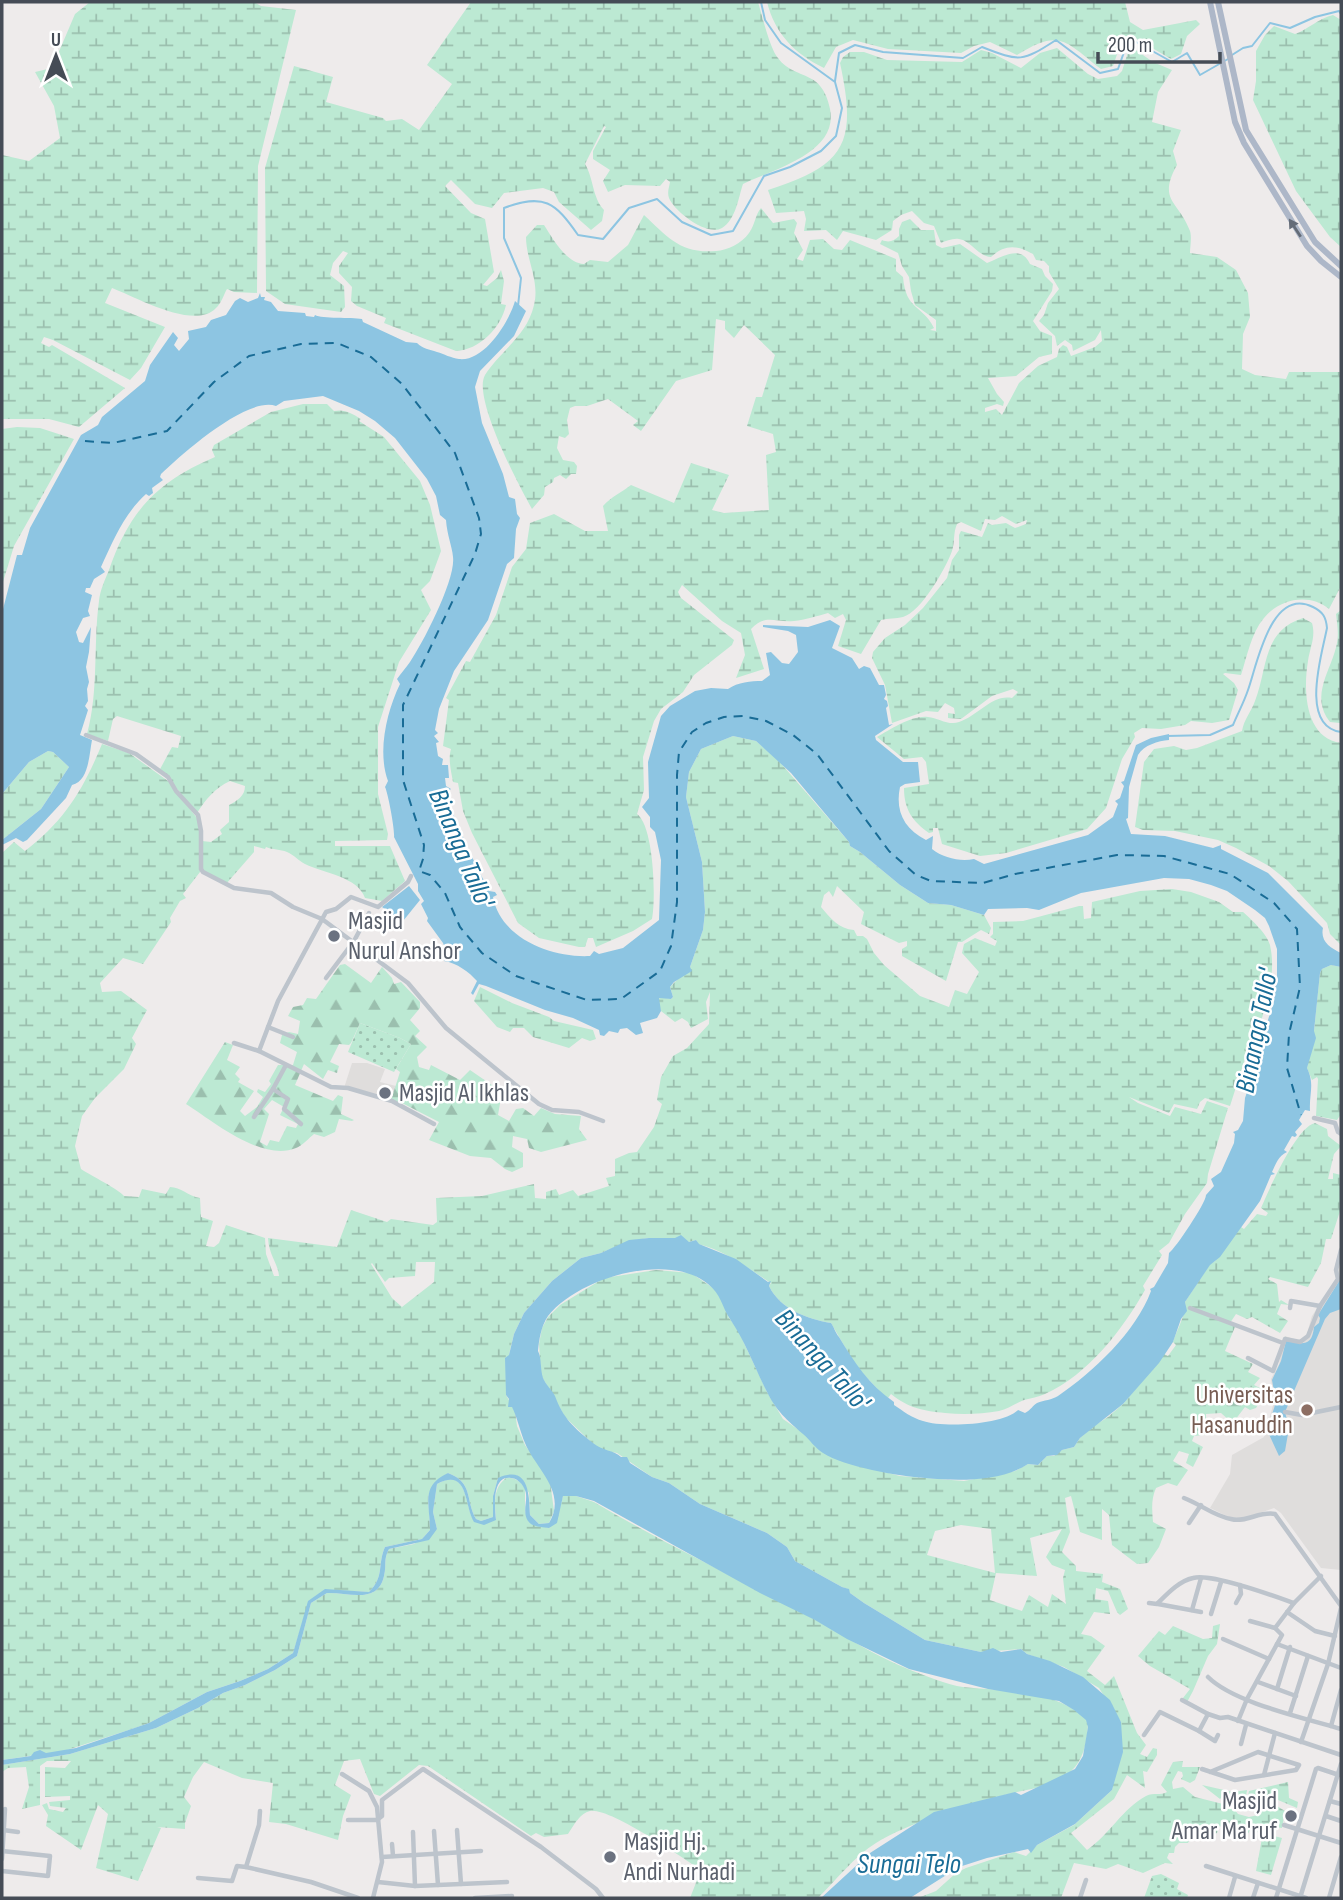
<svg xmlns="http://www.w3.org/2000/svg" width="1343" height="1900" viewBox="0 0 1343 1900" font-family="'Sofia Sans Condensed',sans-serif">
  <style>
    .education { fill: #dfdddc }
    .grass { fill: url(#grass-dots) }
    .forest { fill: url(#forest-firs); fill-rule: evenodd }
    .wetland { fill: url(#wetland-marsh); fill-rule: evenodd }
    .water { fill: #8dc5e2 }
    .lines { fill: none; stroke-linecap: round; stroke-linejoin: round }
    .stream { stroke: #8dc5e2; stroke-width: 2 }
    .ferry { stroke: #196c96; stroke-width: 2; stroke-dasharray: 9 7; stroke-linecap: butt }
    .minor { stroke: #bdc4cc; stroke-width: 4.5 }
    .major { stroke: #adb7c8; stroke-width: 6 }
    .oneway { fill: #646c78 }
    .worship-dot { fill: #6b7280; stroke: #fff; stroke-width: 2.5 }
    .education-dot { fill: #8d6e63; stroke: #fff; stroke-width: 2.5 }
    .labels { text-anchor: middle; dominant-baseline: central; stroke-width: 5; stroke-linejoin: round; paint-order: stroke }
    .worship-label { font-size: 26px; fill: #5b616d; stroke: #fff; text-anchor: start }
    .education-label { font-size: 26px; fill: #785e54; stroke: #fff; text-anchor: end }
    .water-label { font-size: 28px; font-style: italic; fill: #196c96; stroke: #fff }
  </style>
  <defs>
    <pattern id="grass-dots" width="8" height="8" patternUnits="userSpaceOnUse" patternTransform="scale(1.75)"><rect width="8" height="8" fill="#bce9d3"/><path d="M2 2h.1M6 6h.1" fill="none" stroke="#9bbfae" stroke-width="1.8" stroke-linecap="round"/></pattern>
    <pattern id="forest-firs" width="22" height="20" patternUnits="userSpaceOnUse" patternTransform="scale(1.75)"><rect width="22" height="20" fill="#bce9d3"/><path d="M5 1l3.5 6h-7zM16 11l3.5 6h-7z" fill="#9bbfae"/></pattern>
    <pattern id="wetland-marsh" width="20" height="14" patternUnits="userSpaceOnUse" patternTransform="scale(1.75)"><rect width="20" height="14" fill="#bce9d3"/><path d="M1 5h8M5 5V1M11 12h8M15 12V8" fill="none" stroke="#9bbfae"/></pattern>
  </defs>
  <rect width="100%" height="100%" fill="#eeebeb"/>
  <g class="education">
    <path d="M352,1063H367L385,1069L380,1082L396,1086L391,1100L344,1088Z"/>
    <path d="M1341,1243V1570L1321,1568L1281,1513L1274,1508L1242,1519H1233L1210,1508L1230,1474L1232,1455L1264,1437L1274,1402L1271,1379L1279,1364L1285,1336L1300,1341L1306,1337L1312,1316L1337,1278L1335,1266Z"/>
  </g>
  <g class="grass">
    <path d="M360,1023L400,1038L411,1044L394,1072L348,1052Z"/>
    <path d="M1161,1874L1179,1883L1177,1889L1188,1895L1187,1898H1144L1152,1876Z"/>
  </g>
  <path class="forest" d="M345,964L371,983L382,967L392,978L394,984L401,982L420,1002V1008L410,1020L420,1031L415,1036L427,1047L417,1057L419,1067L429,1070L431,1065L460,1080L470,1070L502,1092L498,1115L509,1121L516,1109L523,1108L534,1116L541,1108L555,1114L581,1116L579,1129L587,1140L541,1152L529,1148L527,1139L513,1136L512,1147L523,1153V1167L512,1172L505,1169L491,1158L470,1156L429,1140L439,1122L402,1103L391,1100L400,1072L396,1069L411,1044L400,1038L360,1023L351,1043L349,1045L339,1044L330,1062L339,1066L337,1073L328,1070L323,1079L304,1064L295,1085L333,1101L338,1095L343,1097L341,1114L354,1120L352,1121L339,1119L335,1132L324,1137L314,1134C309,1138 302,1146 296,1148C262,1162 214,1122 186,1104L225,1042L233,1045L227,1060L240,1067L235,1074L240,1079L238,1082L254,1091L240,1111L245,1116L257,1107L263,1097L257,1092L258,1089L265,1092L271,1084L269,1081L278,1065H293L297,1052L280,1043L282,1035L289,1032L298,1034L300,1021L288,1016L293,1007L303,1005L307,998L316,999L340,965ZM272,1100L284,1107L280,1115L298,1124L296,1128L287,1126L279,1142L270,1140L267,1146L260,1142L269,1114L264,1109Z"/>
  <g class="wetland">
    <path d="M90,2H254L261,6L296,10L258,166L257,293L234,292L227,289C224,294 221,304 216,308C195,331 136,297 112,288L105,303L165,327L141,368L130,380L53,340L44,337L41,343L49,347L52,345L125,388L79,427L49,419H2V155L29,161L60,138L54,106L35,72L52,68L75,14Z"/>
    <path d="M471,2H758C762,15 770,49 778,58C787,71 803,73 815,81C824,88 828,99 830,109C839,153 774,169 743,184C738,199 736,219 722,228C707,237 674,211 669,198C667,192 669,188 670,182L666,179L660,186L625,185L608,192L603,181L610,170L593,159V151L606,127L604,126L585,164C594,179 592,197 604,210L602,221L591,230L559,202L554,192L543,188L504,193L492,208L475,204L451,180L445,186L471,213L485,219L494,272L483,285L487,286L497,278L501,270L504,281L501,304L506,305C501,328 479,350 456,351L384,323L386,318L357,306L351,301L352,287L339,273V266L348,253L343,251L333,263L330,275L344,286L345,307L341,312L285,304L266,291L265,168L294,66L333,77L326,102L383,118L386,121L402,119L419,130L452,84L427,65Z"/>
    <path d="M767,2H1125L1130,22L1143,30L1196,20L1200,24L1187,36L1181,54L1171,59L1130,35L1121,43L1113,66L1101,69C1065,41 1060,28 1017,55L990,42L974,46L961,53L888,49L853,40L836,47L824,68C795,54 775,34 767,2Z"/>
    <path d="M1333,15L1341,20V247L1330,237L1296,191L1253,100L1256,81V51L1265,35L1274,26L1295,34C1309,29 1317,19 1333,15Z"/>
    <path d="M1130,46L1153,62L1172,70L1158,92L1152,122L1181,130L1173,151L1177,165C1157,201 1179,201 1190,231C1192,237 1190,247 1190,253L1217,257L1236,270L1248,293L1250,317L1243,334L1242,369L1255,375L1286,379L1289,372H1341V586L1329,609C1310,593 1280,598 1264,618C1251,633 1247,657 1241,675L1225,673L1223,674L1234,683L1238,690L1229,720L1212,723L1191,721L1185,725L1161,729L1142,728L1134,733L1135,737L1122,759L1106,808L1087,829L1006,853L980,856L942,844L938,828H933V832L929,833C912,821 904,809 904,788L929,784L926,762L922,757L904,759L877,737C891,729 912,715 928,717C938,718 949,726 959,722C978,716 992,694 1012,698L1018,692L1013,689L992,696L961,719L948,718V713L955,714L954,708L945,703L938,712L926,711L892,723L885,685L872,658L873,652L885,638L905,625L923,608L947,578L952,560L959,550V535L961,531L982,537L988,523L992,525L1006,523L1015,528L1026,524L1027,520L1016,524L1002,516L995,520L985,519L981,531L961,522L957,524C953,533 955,542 952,551C946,568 921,612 903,617C896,619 888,618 881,620L861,654L838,646L846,620L843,614L835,618L828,613C817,616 805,620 794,621C775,623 766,613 751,629L764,669L736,678L745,655L741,633L722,621L682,585L678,592L681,598L734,640L732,645L694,675L683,692L661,709L654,721L643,757L644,790L637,814C654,826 656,899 652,919L633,931L596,947L593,938H588L585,947H579L539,938L518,923L472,833L463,811L458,783L453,782C451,771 448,759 451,749L443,746L449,700L446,698L466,661L470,662L496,615L512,567L526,549L530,523L554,514L585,531H608L603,506C612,496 621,493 631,485L674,503L691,463L729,475L712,510L724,513L769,510L766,455L776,452L773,434L747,426L756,397H762L775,355L744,325L734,338L725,329V321L716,319L712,370L676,381L641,431L633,425L638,421L608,399L587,406H575L570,408L567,420L569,434L565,438L559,436L557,448L563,460L574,462L577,466L576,474H571L566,479L560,475L554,478L553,482L545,487L544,495L532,509C519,486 472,397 485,375C500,351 527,336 534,305C540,281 526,260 526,237L537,225H544C553,239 566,263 584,264L590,260L608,262L628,245L644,215C668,237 680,254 716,251C728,250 741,244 749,233C755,225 755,215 761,208L773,223L794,219L797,223L794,233L803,250L797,259L803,261L810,240L823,239L834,249L842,250L850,240L896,259V271L903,277C906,311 922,304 934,328L930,330L936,331V320L915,305L911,291L909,277L902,266L898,253L880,244L882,240C889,243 894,241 899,236V229L902,222L910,219L921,230H934L936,245L942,248L960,244L987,263C1002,257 1021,244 1030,264L1042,269L1045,276L1053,284L1052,291L1033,321L1040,331L1052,336V354L1039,357L1016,376L988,378L997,394L1004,402L1003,406L997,404L985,408V412L996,409L1002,415L1019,383L1038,366L1057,357L1059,349L1063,345L1067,347L1071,356L1095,347L1102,341L1101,330L1095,340L1073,351L1072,345L1065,340L1057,346L1055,336L1039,321L1044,315L1048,303L1059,289L1049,272V266L1044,261L1036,260L1033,254C1017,245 1005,244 991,257C977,256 972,241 959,239C953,238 946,241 941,243L934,226L924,223L912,211L901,215L893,221L892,230L876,240L843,231L837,240L826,230L804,231L806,219L804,211L776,213L768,190C847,165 857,142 840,63L843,57L850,52H864L887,60L962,62L981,50L992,53L1021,68L1040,53L1057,48L1088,74L1098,79L1117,76L1122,71Z"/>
    <path d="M303,404H327L334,411C345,409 351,413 361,419L359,421L384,437L420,481L430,505L441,551L430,581L421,590L431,610L399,662L378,727V794L388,834L387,840L335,841V846H390L405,881L382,901L365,898C358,877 324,873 305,864C299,861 294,855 287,852C280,849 273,850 266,847L265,849L254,846V852L226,884L202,871V841L211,842L222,834L220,830L229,822V805C237,801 245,796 245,786L230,781C215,788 206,799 197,813C184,799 174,782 159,771L172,747L178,748L181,736L117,716L113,719L108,741L87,734C99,691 93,645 99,601C100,590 105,580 109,570C129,511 158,481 215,457L212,450L214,445L271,412Z"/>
    <path d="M17,427L40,428L74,439L14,546L2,585V429Z"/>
    <path d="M1341,610V723H1340L1330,722C1309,695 1332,670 1337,643C1339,634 1337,623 1336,614Z"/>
    <path d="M1303,618L1312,623C1316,637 1310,647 1308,661C1303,691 1305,738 1341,743V945L1330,934L1327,923L1288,881L1269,866L1236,848L1218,840L1175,831L1143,830L1135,827L1144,762L1154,749L1174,746L1186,750L1197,748L1242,731C1244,719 1251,712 1255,701C1268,668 1262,631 1303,618Z"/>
    <path d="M733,736L756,741L778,760L849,842L850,846L860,852L900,885L928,903L951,905L984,915L991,928L989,934L981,930L962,942H958L946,981L902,956V949L907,946V941L899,943L861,924L864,912L837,886L833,897L829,891L824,895L821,907C830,918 839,929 854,930L857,936H863L867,939L874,953L884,965L920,996L949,1007L955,990L967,994L979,972L962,953L964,944L975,938L995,946L997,941L990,937L993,934V922L1023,921L1079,906H1083L1084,919L1091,918L1092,902L1140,891L1172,889L1191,892L1219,902L1233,912H1243C1252,920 1267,934 1270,945C1277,976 1265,1008 1256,1037L1251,1040L1230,1106L1205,1098L1200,1102L1197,1109L1174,1104L1169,1113L1129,1097L1138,1103L1170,1116L1175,1107L1201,1114L1207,1101L1228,1108L1208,1174L1207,1183L1185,1214L1169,1243L1159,1251L1162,1255L1143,1286L1145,1290C1122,1330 1089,1374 1045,1394C1038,1397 1031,1398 1024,1400C1016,1403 1008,1409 999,1411C982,1414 963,1415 945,1413C924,1411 908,1408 891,1394L888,1398L884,1396L856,1366L831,1323C807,1319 780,1309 769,1286L771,1283C747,1268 727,1251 698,1244L696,1240L689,1242L675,1238H649L629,1241L601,1253L581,1258L552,1281L524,1313L514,1334L510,1350L506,1374V1395L515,1411L517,1426L525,1445L550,1481L554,1511L549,1523L539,1524L530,1515L529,1493L516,1475L498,1478L493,1496V1517L481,1521L476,1519C465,1500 474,1483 448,1473C420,1494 430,1497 430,1530L422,1539L385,1547C377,1565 385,1576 369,1592L325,1590L309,1601L293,1653L268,1669L240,1681L207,1692L149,1723L132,1729L64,1751L2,1760V853L14,842L25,851C65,820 83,790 102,744L129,753L168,781L197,818L199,828L200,872L183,894L186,898L180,901L170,918L171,922L143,964L123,958L100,983L102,992L121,991L147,1010L132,1038L136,1044L124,1069L95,1098L82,1116L75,1146L81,1169C92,1176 118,1189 124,1196L139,1197L142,1189L166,1194L170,1187C181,1187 188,1196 200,1198L201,1217L213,1221L206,1246L214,1247L219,1243L226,1225L265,1238L266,1254L274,1276H279C278,1263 269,1256 268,1238L337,1247L351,1210L387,1222L391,1219L433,1225L437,1222L436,1198L482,1196L534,1184L535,1198L546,1199V1192L556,1189L559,1195L573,1190L578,1196L609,1186L606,1178L615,1176V1159L629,1153L637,1152L654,1127L662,1104L657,1100L661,1077L673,1056L687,1048L709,1024L710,992L706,1002L708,1019L691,1028L688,1022L682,1018L675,1022L661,1011L657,1000L661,997L671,999L673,997L670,987L690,967L703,930L705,912L702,862L686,797L689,772L701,749ZM416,1262H435L434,1282L402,1307L392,1298L371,1264L372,1263L385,1282L389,1278L415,1276Z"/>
    <path d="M48,751L53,752L69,767L41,809L2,840V794L29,762Z"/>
    <path d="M1331,965L1341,967V1114L1337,1120L1316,1116L1318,1079L1317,1077L1312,1080L1307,1068L1314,1031L1320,973L1322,969Z"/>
    <path d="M480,987L512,1003L549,1017L554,1021L593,1030L596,1039L590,1041L582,1038L569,1048L533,1037L524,1028H513L510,1032L497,1027L474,1001Z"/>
    <path d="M1315,1123L1327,1129L1328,1136L1341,1146L1334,1154L1328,1179H1333V1173L1341,1175V1208L1331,1239H1326L1321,1263L1308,1287L1270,1277L1268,1279L1277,1284L1279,1302L1281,1300L1289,1305L1281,1304L1277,1314L1288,1321L1280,1333L1252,1317L1247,1319L1236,1314L1230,1323L1235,1327L1225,1351L1253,1364L1248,1372L1260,1378L1254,1385L1266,1391L1256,1408L1250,1410L1245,1407L1235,1420L1230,1421L1221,1413L1206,1414V1418L1217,1422L1212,1434L1194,1436L1192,1441L1203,1447L1193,1467L1186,1463L1189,1454L1179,1451L1173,1461L1188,1470L1177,1486L1168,1483L1156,1488C1151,1499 1152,1510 1153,1522L1166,1529L1159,1547L1148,1563L1137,1564L1112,1545L1109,1515L1102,1509V1540L1080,1532L1071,1496L1065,1498L1070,1532L1062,1552L1076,1566V1571L1103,1574L1102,1582L1120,1589L1128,1609L1120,1615L1117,1612L1108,1591L1096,1588L1095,1599L1108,1601L1110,1614L1094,1612L1081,1634L1091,1636L1105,1646L1087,1671L1105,1685L1114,1676L1137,1733L1146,1745L1140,1754L1147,1757L1153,1748L1157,1749V1755L1147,1772L1143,1771L1145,1788L1127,1775L1114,1799L1071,1833L1087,1850C1109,1835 1123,1808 1146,1796C1154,1792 1160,1796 1167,1792L1161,1785L1173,1762L1183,1761L1182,1767H1200L1195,1780L1190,1783L1181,1779L1183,1776L1182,1772L1178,1771L1172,1782L1173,1789L1183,1787L1195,1797L1223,1804L1230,1801L1228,1796L1224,1795L1220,1799L1202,1785L1233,1792L1247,1790L1246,1796L1240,1797L1239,1806L1235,1810L1238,1814L1249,1817L1258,1815L1257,1806L1247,1800L1249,1791L1288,1782L1289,1798L1298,1802L1297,1808L1278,1800L1277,1806L1285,1811L1282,1828L1275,1827L1271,1830L1274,1836L1282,1838L1271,1875L1256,1871L1262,1838L1256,1830H1250L1246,1837L1229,1833L1225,1825L1219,1827L1217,1833L1205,1837L1191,1836L1188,1843H1179L1175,1847L1174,1853H1169L1167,1858L1173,1864L1165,1863L1143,1873L1118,1864L1106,1869L1074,1863L1061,1898H918L936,1891L956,1873L966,1868L1014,1852L1026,1856L1037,1845L1074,1825L1112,1790L1121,1735V1722L1099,1688L1064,1667L1027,1654L1021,1649L981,1652L925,1640L864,1603L850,1593L848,1589L842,1587L795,1561L787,1547L767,1533L700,1504L669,1483L652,1477L617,1453L601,1450L591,1442L565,1417L541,1375L539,1344L542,1328L548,1317L560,1305L604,1278L656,1270L691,1273L716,1290L722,1300L729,1318L737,1328L767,1392L783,1419L845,1462L900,1476L964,1481L1015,1471L1028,1464L1038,1465L1047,1456H1054L1062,1450L1074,1447L1080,1438L1094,1426L1108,1417L1123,1404L1164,1354L1168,1356L1176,1345L1173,1342C1177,1329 1187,1313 1185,1302L1210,1264L1215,1261L1241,1227L1244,1229L1257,1214L1266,1216L1268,1213L1261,1208C1269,1190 1296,1127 1315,1123ZM961,1525L991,1529L995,1573L927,1555L935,1531ZM1062,1529L1046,1557L1052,1565L1065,1570L1063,1578L1066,1604L1052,1594L1048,1607L1029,1595L1022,1611L990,1600L996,1573L1037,1576L1030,1538Z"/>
    <path d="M506,1478C514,1477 521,1481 525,1489V1512L529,1522L549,1528L560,1507L563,1496H576L594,1502C665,1544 741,1580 814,1619C845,1636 875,1656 908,1669C923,1675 948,1685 963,1687C1005,1692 1056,1688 1088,1721C1088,1736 1085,1755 1075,1767C1056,1789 1023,1789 997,1797C960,1808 908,1823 876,1843C855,1856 836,1880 818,1898H690L701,1870C681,1857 611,1808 590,1811C580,1813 574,1825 568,1834L544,1837L536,1833L531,1836L428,1766L419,1765L380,1796L374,1794L360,1759L344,1761L335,1785L351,1795L343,1816L338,1840L286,1824L269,1822L273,1783L242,1778L204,1762L193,1777L184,1797L191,1806L185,1823V1829L157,1827L161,1828L138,1881L96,1868L108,1814L98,1805L81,1850L46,1826L48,1815L42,1805L47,1803L49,1809L63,1812L66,1808L50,1806L49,1802L70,1800V1796L45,1797V1767L65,1768L71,1761H47L40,1766V1805L22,1809L29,1787L26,1767L8,1768L2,1772V1765L70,1754L156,1728L198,1708L223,1693L245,1685L275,1670L297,1656L311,1603L327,1593C347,1592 378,1605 384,1576C387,1564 383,1560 389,1549L414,1544L437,1529L433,1512L437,1484C469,1466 464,1506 474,1521L484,1524L496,1519C495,1504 492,1489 506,1478Z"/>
    <path d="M1220,1624L1217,1644L1208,1656L1193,1691L1186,1704L1183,1698L1190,1689L1150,1666L1138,1656L1159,1631L1165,1635L1173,1626L1203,1639L1212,1638L1213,1626Z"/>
  </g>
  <g class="water">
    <path d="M260,293L261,297H265L264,300L271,302L278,311L305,313L306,316L314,317L315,315C322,319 351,317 362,319L363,322L406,342L417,343C423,349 429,349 437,352C444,354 451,358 459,359C484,362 509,322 515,301L526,311L514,336L480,371L475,387L482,423L503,474L509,497L515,499L517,514L520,518L516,529L514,558L507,564L488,620L454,671L439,709L435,730L438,733L434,736L439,742L436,743L438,756L443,759L442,765H448L449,778H445L446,786L451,789L447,792L446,797L469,851L489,891L495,892L497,895L493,897C501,939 552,958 590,956L594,951L599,954L623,948L659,920L661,860L655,832L650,827V817L642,807L649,798L648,762L661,716L670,706L695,691L711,688L728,689C738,682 751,681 762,681L770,675L766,653L771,652L782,663L789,664L798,652L796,635L788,631L763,627V625L808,627L830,620L840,626L832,648L852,658L859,669L864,666L870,668L879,685H884L886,695L884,699L887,701L888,706L886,708L889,725L893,724L875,736L876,740L903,762H918L920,782L905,784L900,787C895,811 904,829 926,840L933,836L932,849C943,858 961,862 974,859L984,864L1088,835L1113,817L1118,804L1115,801L1120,798L1124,786L1121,782L1124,781L1136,745L1151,738L1169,734V740C1158,741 1144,745 1138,755L1129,787L1128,818L1126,819L1131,834L1165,836L1213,848L1221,845V849L1268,873L1323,928C1320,941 1330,948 1341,953V967L1331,965L1322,969L1320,973L1314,1031L1316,1038L1307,1068C1315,1085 1309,1093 1310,1111L1305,1110L1299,1120L1302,1124L1295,1132L1297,1135L1295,1137L1292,1136L1284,1150L1287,1152C1278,1156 1276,1164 1272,1172L1275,1174L1271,1175L1260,1201L1220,1257L1210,1265L1185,1302L1187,1311L1181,1319L1173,1342L1159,1363L1123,1404L1080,1438L1074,1447L1062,1450L1057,1455L1047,1456L1038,1465L1028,1464C1000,1482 959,1481 925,1478C899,1476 844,1467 823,1453C815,1448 810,1440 803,1434C787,1420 776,1411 766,1390C754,1366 745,1341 730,1319C722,1307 721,1294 708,1284C668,1251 578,1278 548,1316C541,1326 539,1340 538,1351C542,1359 540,1369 543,1378C546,1385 552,1390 555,1396C563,1418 574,1428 593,1443C602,1451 614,1450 621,1457H627L630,1463L652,1477L669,1483L700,1504L767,1533L787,1547L795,1561L842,1587L849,1589L850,1593L864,1603L925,1640L981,1652L993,1648L1001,1652L1021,1649L1027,1654L1050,1661L1083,1677L1110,1700L1121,1722L1123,1752L1112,1790L1075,1824L1037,1845L1031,1853L1028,1849L987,1858L959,1867L910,1898H821L870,1853L934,1812L1015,1792L1021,1795L1075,1769L1083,1756L1088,1727L1086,1720L1074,1710L1059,1701L988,1689L909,1669L847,1639L815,1620L760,1593L594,1501L576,1496H563L557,1523L549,1528C542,1527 532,1527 528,1521C521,1510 530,1498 524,1488C522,1483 516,1478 511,1478C491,1475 495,1509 496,1520L484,1525L474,1522C464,1506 469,1467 437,1484L433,1512L437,1529L429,1540L389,1549C383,1560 387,1564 384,1576C378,1605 347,1592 327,1593L311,1603L297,1656L275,1670L245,1685L223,1693L198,1708L156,1728L70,1754L2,1765V1760L31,1756L34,1752L40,1750L46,1753L76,1748L149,1723L207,1692L240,1681L268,1669L293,1653L308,1601L325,1589L369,1592C385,1576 377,1565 385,1547L422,1539L430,1530C430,1504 420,1486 448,1473C474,1483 465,1500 476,1519L481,1521L493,1517V1496L498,1478C529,1464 529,1494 530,1515L539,1524L549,1523C568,1492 535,1468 525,1443C521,1434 516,1414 512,1407H508L509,1399L506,1395L505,1358L509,1355L514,1334L524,1313L552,1281L581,1258L601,1253L629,1240L649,1238H675L681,1235L689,1242L696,1240L699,1244L736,1259L768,1282L771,1281L769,1286C780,1309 807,1319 831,1323C834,1327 835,1332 839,1337C854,1362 869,1385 894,1402V1405C903,1411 912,1418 923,1421C943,1428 1003,1425 1018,1410L1025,1413C1031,1410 1033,1405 1037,1403C1044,1400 1052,1400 1058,1396C1093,1372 1136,1332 1151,1291L1150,1289L1154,1287L1168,1263L1169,1253C1175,1249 1206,1203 1206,1195L1214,1186L1211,1179L1221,1172L1234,1143L1235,1134L1233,1132L1238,1130L1243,1121L1245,1098L1260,1053L1251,1048H1259L1274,1001L1273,996L1277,979V949L1269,926L1265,918L1255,910L1227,891L1211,885L1189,879L1164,878L1081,893L1039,910L1027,908L988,909L984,915L951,905L928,903L900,885L860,852L850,846L849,842L791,773L756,741L733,736L701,749L689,772L686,797L702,862L705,912L703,930L690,967L692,971L674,982L670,987L673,997L671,999L659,998L661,1011L657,1018L640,1023L643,1033L636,1035L627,1028L620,1029L618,1033L609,1031L604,1036L600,1035L599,1030L573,1018L545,1010L486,986L479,984L473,995L471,993L477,981C469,972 457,963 444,961L448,955L443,943L427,921L428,918L421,904L424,901L418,891V884L394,837C395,830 388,793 385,787L388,781C377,751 387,711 400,684L397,679C401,673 406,668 410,662C423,643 456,579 453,557C452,546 447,535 446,520L440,515L436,496L427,479L395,438L375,421L359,411L323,396L284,401L276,406C247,396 182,454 161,474L160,477L163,480L152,488L153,493L149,496L146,494C124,514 113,541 101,567L105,572L94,579L90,588H86L85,592L92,595L88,611L90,616L83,618L76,632L79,642L83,643L91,627L89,652L86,667L89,682L87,689L88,701L85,706L88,710L80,735L92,740C89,755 89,781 72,785L66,798L27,840L23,842L16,838L2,845V840L41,809L69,767L53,752L48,751L29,762L2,794V613L17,555H22L30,528L81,435L98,425L102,417L145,381L150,365L173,332L178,338L174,345L179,351L189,339L188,331L206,327L211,320L226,315L235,301L240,298L248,302L258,298Z"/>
    <path d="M409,886L420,900L403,921L382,907Z"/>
    <path d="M1341,1278V1309L1330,1313L1325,1319L1285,1412L1289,1428L1285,1451L1279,1456L1267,1430L1276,1402L1272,1380L1281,1361L1286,1341C1300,1343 1312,1349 1314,1327L1319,1323L1320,1318L1318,1315Z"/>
  </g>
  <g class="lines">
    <g class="stream">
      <path d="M1232,55L1243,48L1252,46L1270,23L1290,28L1315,17L1339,11L1341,14"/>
      <path d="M835,81L839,53L855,45L883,52L963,58L982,47C1020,62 1022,62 1056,40L1100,73L1118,69L1129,38L1172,62L1187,53L1200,75L1228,59"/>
      <path d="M518,306L521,278L504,238V208C544,193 555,202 578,235L603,239L629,208L657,199L682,222L711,235L733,231L764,176L790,167L821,151L836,136L842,108L835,82L781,43L765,20L761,2"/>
      <path d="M1167,736L1210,735L1233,725C1238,713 1244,702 1248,690C1257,665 1271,586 1313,607C1323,612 1326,617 1327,628C1322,654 1299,726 1341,732"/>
    </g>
    <path class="ferry" d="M85,441L113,443L167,431L214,382L249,356L301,344L337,343L371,357L402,384L455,453L479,518L481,534L475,554L403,705V780L424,845L423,859L419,871L430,875L445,893L460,927L482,953L516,976L587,1000L621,999L660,971L671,946L677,902V775L679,752L692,732L706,723L724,717L743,716L766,721L793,735L817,754L889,851L916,875L931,881L983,883L1015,874L1117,855L1164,856L1230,874L1274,903L1297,929L1300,987L1289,1034L1287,1068L1301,1115"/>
    <g class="minor">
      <path d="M86,735L136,754L168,777L176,791L198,815L201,831V869L203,872L234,888L271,893L293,907L322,919L408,983L446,1028L539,1104L552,1110L579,1112L603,1121"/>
      <path d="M411,876L408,882L378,907L351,897L336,909L326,912L278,1001L259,1051L331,1087L348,1088L392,1101L434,1124"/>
      <path d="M326,978L354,941L369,913"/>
      <path d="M268,1027L293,1037"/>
      <path d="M234,1043L259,1051"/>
      <path d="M273,1089L288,1099L284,1109L301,1124"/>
      <path d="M254,1117L273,1089L286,1065"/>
      <path d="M1314,1118L1335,1123L1338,1132L1341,1134"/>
      <path d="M1190,1308L1283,1343"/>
      <path d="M1290,1308L1291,1301L1320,1306"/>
      <path d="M1248,1358L1273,1371L1285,1339L1300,1342L1308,1336L1320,1306L1338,1279L1336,1270L1341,1250"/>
      <path d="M1285,1412L1302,1415L1341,1407"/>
      <path d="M1184,1498C1200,1504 1214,1516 1231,1519C1246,1523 1259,1511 1275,1514L1341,1606"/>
      <path d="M1189,1523L1201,1505"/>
      <path d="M1149,1603L1157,1604C1167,1594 1179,1581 1193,1578C1212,1573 1274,1596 1294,1603L1275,1628"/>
      <path d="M1236,1603L1241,1594L1240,1585"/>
      <path d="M1294,1603L1321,1576"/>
      <path d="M1158,1604L1201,1612"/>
      <path d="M1192,1610L1201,1578"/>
      <path d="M1287,1612L1315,1631L1335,1636"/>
      <path d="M1211,1614L1221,1582"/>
      <path d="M1223,1639L1269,1659"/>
      <path d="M1277,1644L1341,1668"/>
      <path d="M1208,1677C1234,1703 1305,1718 1341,1729"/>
      <path d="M1258,1682L1296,1696"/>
      <path d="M1277,1689L1290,1647"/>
      <path d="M1182,1700L1208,1714"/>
      <path d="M1290,1713L1308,1656"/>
      <path d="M1238,1721L1247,1699L1282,1635L1275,1628L1250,1621"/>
      <path d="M1331,1726L1341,1690"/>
      <path d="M1199,1731L1215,1741L1218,1735"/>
      <path d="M1144,1735L1160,1712L1199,1731L1208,1714L1220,1718L1228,1717L1341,1755"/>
      <path d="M1301,1742L1328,1664L1341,1608"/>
      <path d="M1241,1744L1246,1725"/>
      <path d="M1202,1769L1235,1780L1296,1770L1299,1765L1258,1752L1210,1772"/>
      <path d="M342,1774L369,1791L377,1807L382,1862L373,1898"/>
      <path d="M1264,1775L1275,1733"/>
      <path d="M1330,1801L1341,1804"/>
      <path d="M260,1811L259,1825L246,1867L311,1882L358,1898"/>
      <path d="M1326,1816L1341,1821"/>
      <path d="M348,1820H377L382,1816V1800L423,1769L541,1847L596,1889L603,1898"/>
      <path d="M1284,1825L1341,1843"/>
      <path d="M3,1830L18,1832"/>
      <path d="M457,1830L461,1884"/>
      <path d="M434,1831L438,1885"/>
      <path d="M413,1832L415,1886"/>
      <path d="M392,1844L393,1856"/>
      <path d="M2,1851L50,1856L48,1876L2,1871"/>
      <path d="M382,1857L481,1851"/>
      <path d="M2,1859L5,1809"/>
      <path d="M1206,1866L1306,1898"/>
      <path d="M198,1878L232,1881L237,1866L246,1867"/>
      <path d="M378,1882L415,1886L507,1882"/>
      <path d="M475,1898L512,1896"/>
      <path d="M1080,1898L1086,1880"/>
      <path d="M1229,1898L1235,1877"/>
      <path d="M1253,1898L1258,1883"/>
      <path d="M1276,1898L1316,1769L1318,1768L1339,1775"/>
      <path d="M1300,1898L1341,1764"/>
      <path d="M1329,1898L1341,1857"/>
    </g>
    <g class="major">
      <path d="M1210,2L1235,122L1244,143L1307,246L1321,261L1341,277"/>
      <path d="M1218,2L1246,130L1315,242L1341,266"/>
    </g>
  </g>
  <defs><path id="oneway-solid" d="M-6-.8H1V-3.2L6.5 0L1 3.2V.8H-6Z" transform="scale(1.75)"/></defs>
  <use class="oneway" href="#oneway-solid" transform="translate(1295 228) rotate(-123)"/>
  <g class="worship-dot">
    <circle cx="334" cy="936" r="7"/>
    <circle cx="385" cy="1093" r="7"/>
    <circle cx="1291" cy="1816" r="7"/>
    <circle cx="610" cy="1857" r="7"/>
  </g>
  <circle class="education-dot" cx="1307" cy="1410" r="7"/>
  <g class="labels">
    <g class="worship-label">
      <text x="348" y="921">Masjid<tspan x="348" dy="30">Nurul Anshor</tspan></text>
      <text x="399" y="1093">Masjid Al Ikhlas</text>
      <text x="1277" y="1801" text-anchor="end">Masjid<tspan x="1277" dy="30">Amar Ma'ruf</tspan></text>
      <text x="624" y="1842">Masjid Hj.<tspan x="624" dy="30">Andi Nurhadi</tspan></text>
    </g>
    <g class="education-label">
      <text x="1293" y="1395">Universitas<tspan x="1293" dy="30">Hasanuddin</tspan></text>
    </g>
    <g class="water-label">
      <text transform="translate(461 848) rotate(67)">Binanga Tallo'</text>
      <text transform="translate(1257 1031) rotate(-79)">Binanga Tallo'</text>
      <text transform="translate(822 1360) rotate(48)">Binanga Tallo'</text>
      <text x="909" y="1864">Sungai Telo</text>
    </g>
  </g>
  <rect width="1343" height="1900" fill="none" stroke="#454c56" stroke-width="7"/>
  <g transform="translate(56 56)" stroke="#ffffff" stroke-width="5" paint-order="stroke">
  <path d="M0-5L12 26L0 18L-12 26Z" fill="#454c56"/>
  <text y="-10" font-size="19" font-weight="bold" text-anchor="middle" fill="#454c56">U</text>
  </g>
  <path d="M1098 52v10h122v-10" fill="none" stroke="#454c56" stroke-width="3.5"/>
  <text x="1108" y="52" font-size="21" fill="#454c56" stroke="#ffffff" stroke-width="5" paint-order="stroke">200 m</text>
</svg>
